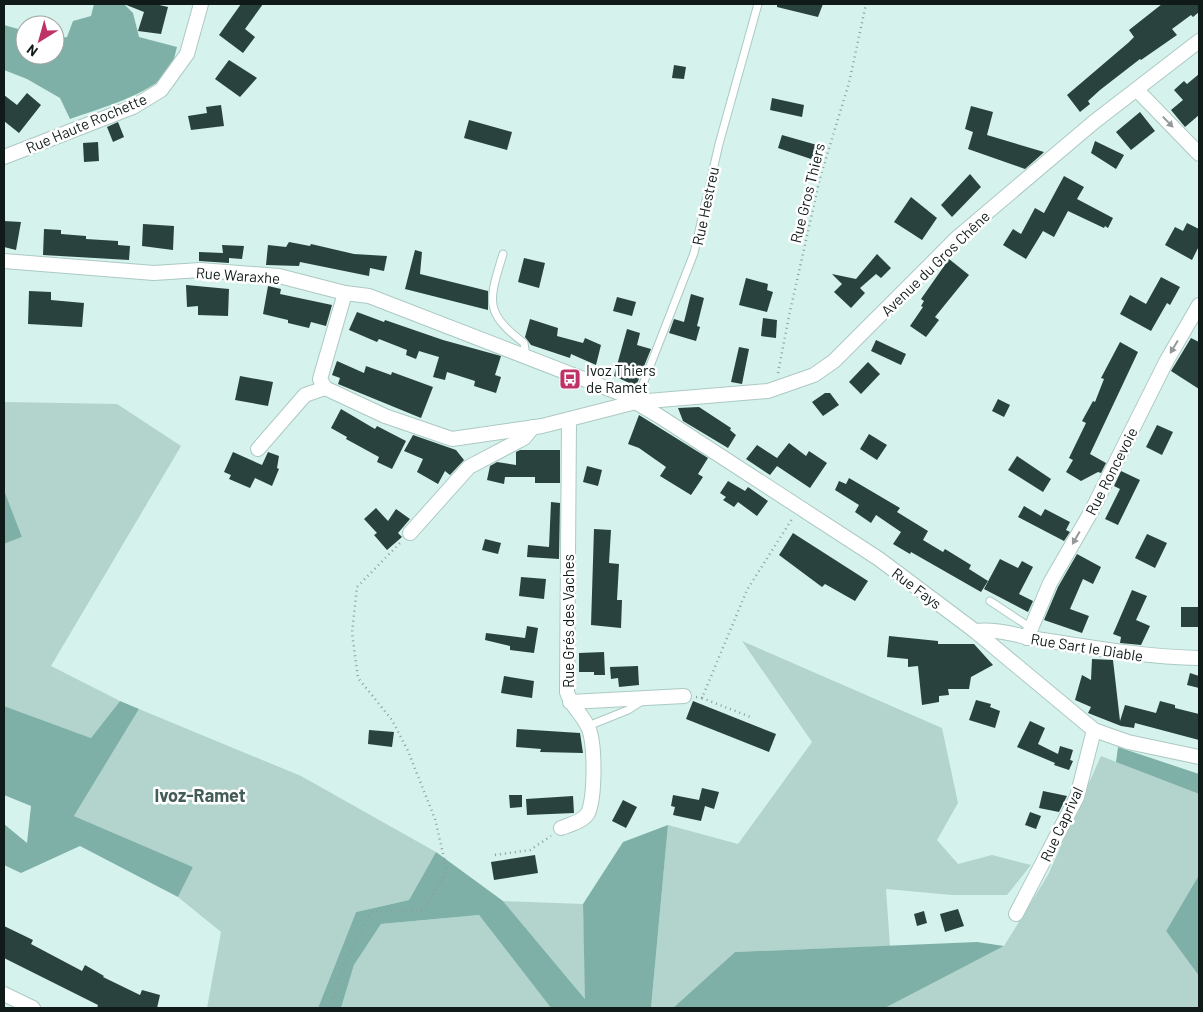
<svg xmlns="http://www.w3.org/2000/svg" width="1203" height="1012" viewBox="0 0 1203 1012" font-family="Barlow,sans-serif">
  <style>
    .green { fill: #b2d4cd }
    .forest { fill: #7fb0a7 }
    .building { fill: #29423e }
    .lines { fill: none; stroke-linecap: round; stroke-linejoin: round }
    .lane-casing { stroke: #acc9c4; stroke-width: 9 }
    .street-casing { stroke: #acc9c4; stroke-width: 16 }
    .path { stroke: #8aa09c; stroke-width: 2.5; stroke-dasharray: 1 4; stroke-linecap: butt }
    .lane { stroke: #fff; stroke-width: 7 }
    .street { stroke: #fff; stroke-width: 14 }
    .oneway { fill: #939898 }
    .labels { text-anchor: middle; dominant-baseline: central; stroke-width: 5; stroke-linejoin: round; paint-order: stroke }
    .street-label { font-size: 15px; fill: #101b19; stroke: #fff }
    .poi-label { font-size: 15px; fill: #101b19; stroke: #fff; text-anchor: start }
    .quarter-label { font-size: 18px; font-weight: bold; fill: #425c57; stroke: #fff }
  </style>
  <rect width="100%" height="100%" fill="#d5f2ed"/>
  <g class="green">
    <path d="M4,402L117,404L181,446L51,666L120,701L91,738L4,706V544L22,537L4,490Z"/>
    <path d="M742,641L942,728L958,803L937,840L958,864L992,855L1031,865L1007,895H952L886,889L890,946L735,952L673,1008H651L668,825L738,844L812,742Z"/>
    <path d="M139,709L301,776L436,852L409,900L356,912L318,1008H207L221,932L178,897L193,867L74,816Z"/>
    <path d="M1101,756L1199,794V875L1166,931L1199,976V1008H885L1004,946L1048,875Z"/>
    <path d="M503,901L583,904L586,1000Z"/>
    <path d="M479,915L551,1008H341L354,965L381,924Z"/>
  </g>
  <g class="forest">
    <path d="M94,4H124L133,13L139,37L177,47C175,54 173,66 168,72C152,94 95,110 70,119L60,98L27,79L4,70V25L25,31V55H55V39L67,37L73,21L91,16Z"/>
    <path d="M4,490L22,537L4,544Z"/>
    <path d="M120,701L139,709L74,816L193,867L178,897L80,846L21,873L4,865V824L27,843L31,806L4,795V706L91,738Z"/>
    <path d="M1118,747L1199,774V794L1116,762Z"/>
    <path d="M668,825L651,1008H551L479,915L381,924L354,965L341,1008H318L356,912L409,900L436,852L503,901L585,999L583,904L623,842Z"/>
    <path d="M1199,875V976L1166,931Z"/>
    <path d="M977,942L1004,946L885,1008H673L735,952Z"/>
  </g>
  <g class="building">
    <path d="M124,4H155L168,7L161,34L138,31L144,12Z"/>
    <path d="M241,4H263L245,29L255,37L243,53L219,35Z"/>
    <path d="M777,4H823L818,17L777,7Z"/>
    <path d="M1162,4H1199V12L1193,17L1191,15L1172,29L1177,35L1141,60L1140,59L1100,90L1088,101L1090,104L1080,112L1067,95L1128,43L1134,37L1129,30Z"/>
    <path d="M229,60L257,78L240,97L215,79Z"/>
    <path d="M674,65L686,67L684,79L672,78Z"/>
    <path d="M1199,74V115L1185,127L1171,110L1183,100L1174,90L1184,81L1187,84Z"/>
    <path d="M27,93L41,105L19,133L4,121V95L17,105Z"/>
    <path d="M772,98L804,105L802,117L770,110Z"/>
    <path d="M221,105L224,126L191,130L188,116L207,113L206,107Z"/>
    <path d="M971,106L993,112L987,135L1044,152L1042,154L1025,169L968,149L973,132L965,129Z"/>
    <path d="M1140,112L1155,131L1131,150L1116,132Z"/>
    <path d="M469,120L512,132L507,150L464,138Z"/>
    <path d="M118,122L124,137L113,142L107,127Z"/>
    <path d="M782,135L824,147L820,162L778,148Z"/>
    <path d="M1095,141L1124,155L1116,169L1091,153Z"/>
    <path d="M98,142L99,161L84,162L83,143Z"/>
    <path d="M970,174L981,187L952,217L941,205Z"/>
    <path d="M1064,176L1084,187L1077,199L1113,218L1108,228L1105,226L1104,228L1068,211L1054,237L1043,231L1026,259L1003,245L1013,229L1021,234L1035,208L1044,213Z"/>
    <path d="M911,197L937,218L922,240L894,222Z"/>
    <path d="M4,221L21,222L16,250L4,247Z"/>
    <path d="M1187,223L1199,229V246L1192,260L1165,245L1175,227L1183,231Z"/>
    <path d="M143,224L174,226L173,250L142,246Z"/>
    <path d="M44,229L61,230V234L86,236V239L118,241V245L130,246L129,260L43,255Z"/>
    <path d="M289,242L310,246L311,244L354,254L387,256L384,271L370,268L369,276L300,262L299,266L266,265L268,245L286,247Z"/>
    <path d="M222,245L244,246L242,259L229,258V263L199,261V252L223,253Z"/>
    <path d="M415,250L422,252L420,274L488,291V310L405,289Z"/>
    <path d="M877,254L891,268L881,278L876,274L860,288L865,293L851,308L834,292L842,284L832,274L856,279Z"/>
    <path d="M524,258L545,263L539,288L518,282Z"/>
    <path d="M949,259L969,275L935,317L939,320L926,337L910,326L923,307L921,306L924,301L921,299Z"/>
    <path d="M1161,277L1180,287L1170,305L1167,303L1151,331L1120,314L1130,295L1146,304Z"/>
    <path d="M746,278L768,284L767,290L773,292L767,312L739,305Z"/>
    <path d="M186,285L229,289L228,316L198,315V306L187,307Z"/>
    <path d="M268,286L281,289L280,294L332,305L326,326L311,322L309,328L288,323V320L263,314Z"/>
    <path d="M29,291L51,292V300L84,303L82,327L28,324Z"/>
    <path d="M691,294L704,298L697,326L700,327L696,341L669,333L674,319L684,322Z"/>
    <path d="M617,297L636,302L632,316L613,311Z"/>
    <path d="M357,312L384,322L385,320L443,340L501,356L495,375L501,377L496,393L474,386L475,381L447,372L445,380L433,377L439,357L419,351L416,359L406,355L407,350L379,339L377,342L349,330Z"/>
    <path d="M763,318L777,320L776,338L761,336Z"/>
    <path d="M530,319L558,328L557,336L583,343L585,338L601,345L596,365L571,354L570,358L531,345L525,337Z"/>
    <path d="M627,329L640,333L637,345L651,349L636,386L614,376Z"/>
    <path d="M1191,338L1199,342V389L1171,371Z"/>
    <path d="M876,340L906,354L901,365L871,351Z"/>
    <path d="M1120,342L1138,352L1090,454L1106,463L1101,473L1098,472L1081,481L1066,472L1073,460L1069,458L1086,423L1082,421L1093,401L1095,402L1104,379L1101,378Z"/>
    <path d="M739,347L749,349L742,384L731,382Z"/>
    <path d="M337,361L364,373L366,366L391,375L392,372L433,387L421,418L338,384L340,378L332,375Z"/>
    <path d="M868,362L880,374L861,394L849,382Z"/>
    <path d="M240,376L273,382L268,406L235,400Z"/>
    <path d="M825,393H830L839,405L823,416L812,402Z"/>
    <path d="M998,399L1010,405L1004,417L992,411Z"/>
    <path d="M699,407L731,428L730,430L736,435L728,448L683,421L678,408Z"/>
    <path d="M341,409L375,429L377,426L406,441L392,469L377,462L379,457L346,439L347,437L331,428Z"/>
    <path d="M639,415L708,458L698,474L703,477L691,495L660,476L666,467L639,448L628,444Z"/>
    <path d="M1157,425L1173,432L1162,455L1146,447Z"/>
    <path d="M869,434L887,445L877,460L860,449Z"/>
    <path d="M413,435L456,450L464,460L450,475L445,471L438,484L417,472L423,459L404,451Z"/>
    <path d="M789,443L806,456L809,451L827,463L810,488L777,466L770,475L746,459L757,445L777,458Z"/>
    <path d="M520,450H560V483H535V477H505L504,484L487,480L490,466L497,462L516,465V452Z"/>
    <path d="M233,452L262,465L268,452L279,456L277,468L279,469L272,486L255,478L250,488L229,479L231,475L224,472Z"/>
    <path d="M1017,456L1051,479L1043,492L1008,470Z"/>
    <path d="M587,466L602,470L598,486L583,482Z"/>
    <path d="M1121,471L1140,480L1118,525L1105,519L1120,489L1114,486Z"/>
    <path d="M849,478L900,508L897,512L928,531L923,540L943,552L945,549L971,565L969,569L988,581L981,592L911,552L910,554L893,544L901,532L876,515L871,523L855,512L859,505L835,490L839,481L846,484Z"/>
    <path d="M728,481L745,491L748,487L768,501L757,516L738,502L734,507L723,500L726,497L720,493Z"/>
    <path d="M551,502L560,503L559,559L527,557L528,545L549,547Z"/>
    <path d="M1024,506L1041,516L1045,509L1070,522L1066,530L1070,532L1064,541L1018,517Z"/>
    <path d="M376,508L388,521L396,509L410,519L398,533L402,537L387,550L374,535L377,533L364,519Z"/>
    <path d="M594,529L611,530L609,563L619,564L617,600H622L621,628L591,625Z"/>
    <path d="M793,533L868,581L855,601L825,584L822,587L779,555Z"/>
    <path d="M1147,534L1167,543L1155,568L1135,558Z"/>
    <path d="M485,539L501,543L498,554L482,550Z"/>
    <path d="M1077,554L1101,567L1093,584L1083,579L1070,609L1089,616L1082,633L1044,620L1058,587Z"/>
    <path d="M1000,559L1018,568L1022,561L1033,567L1019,594L1033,601L1028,612L984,589Z"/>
    <path d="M521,577L546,579L544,599L519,596Z"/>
    <path d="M1132,590L1147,596L1136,620L1150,626L1141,645L1120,643L1121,637L1113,634Z"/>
    <rect x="1181" y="607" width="18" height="20"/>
    <path d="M527,626L538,628L534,653L510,650V646L485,640L486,633L525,638Z"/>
    <path d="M889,636L938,641V644H974L993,665L971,677L969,689H948L949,695L939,696V702L922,705L918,666L908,667V659L887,657Z"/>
    <path d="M604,652L605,675H594V672H579V653Z"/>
    <path d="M1092,659L1113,660L1120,721L1125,705L1156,713L1160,701L1175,705V708L1199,714V740L1135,723L1134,728L1121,726L1088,713L1091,707L1075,700L1082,675L1091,680Z"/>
    <path d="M638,666L639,685L619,687L618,678L611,679L610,667Z"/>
    <path d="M1190,673L1199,676V688L1187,685Z"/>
    <path d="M504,676L534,681L532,698L501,693Z"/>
    <path d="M976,700L991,704L990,707L1000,711L995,728L969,720Z"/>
    <path d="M693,701L776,734L769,752L686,719Z"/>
    <path d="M1030,721L1045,728L1038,744L1058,754L1060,746L1073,750L1070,760L1073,761L1069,770L1054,765L1055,763L1017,747Z"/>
    <path d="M517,729L580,733L583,753L540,752L541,749L516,747Z"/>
    <path d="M369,730L394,732L392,747L368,744Z"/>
    <path d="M702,788L719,792L714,809L705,806L701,821L673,815L675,807L671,806L673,795L699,800Z"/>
    <path d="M1043,791L1067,796L1059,812L1039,808Z"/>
    <path d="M509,795H522V807L510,808Z"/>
    <path d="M573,796L574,813L527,815L526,799Z"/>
    <path d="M623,800L637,807L626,828L612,821Z"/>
    <path d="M1030,812L1041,816L1036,829L1025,825Z"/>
    <path d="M535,855L538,873L494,880L491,862Z"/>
    <path d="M958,909L964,926L945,932L940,914Z"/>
    <path d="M924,911L927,923L917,926L914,914Z"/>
    <path d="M4,926L33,940L31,944L82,971L85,965L104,976L103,977L140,995L142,990L160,995L157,1008H97L98,1005L4,958Z"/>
  </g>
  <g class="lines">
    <g class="lane-casing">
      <g id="lane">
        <path d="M503,254C489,300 483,312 524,343L526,357"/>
        <path d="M636,402L694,253L719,144L758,4"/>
        <path d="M990,601L1031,628"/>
        <path d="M588,726L628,710L642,701"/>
      </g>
    </g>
    <g class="street-casing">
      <g id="street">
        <path d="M1137,90L1199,154"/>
        <path d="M4,157L133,107L161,90L187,54L201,4"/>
        <path d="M4,261L154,273L200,270L279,276L345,293L369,296L622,394L659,416L879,559L975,631L1094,730L1128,742L1199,757"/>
        <path d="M345,293L320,379L325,388L385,416L452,439L542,426L636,402L768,391L814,375L834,361L958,237L1094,122L1199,41"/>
        <path d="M258,449L305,395L325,388"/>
        <path d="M410,533L469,467L524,438L533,427"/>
        <path d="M975,631C998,628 1021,637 1043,640C1095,648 1146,657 1199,658"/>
        <path d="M1027,638L1050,583L1091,512L1167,360L1199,305"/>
        <path d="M570,702L684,696"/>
        <path d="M561,828C569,825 584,821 588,813C595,797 596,740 587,725C581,713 571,706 567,692L569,420"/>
        <path d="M1016,914L1077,797L1094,730"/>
        <path d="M4,994L33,1008"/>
      </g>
    </g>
    <g class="path">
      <path d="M778,373L789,316L820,178L849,83L866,4"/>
      <path d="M696,697L702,698L747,590L792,519"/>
      <path d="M702,698L753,718"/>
      <path d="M495,855L530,850L551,836"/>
      <path d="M330,1008L343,966L371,912L423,910L447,871L435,819L408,751L392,720L358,678L352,633L357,587L401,542"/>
    </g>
    <use href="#lane" class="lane"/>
    <use href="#street" class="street"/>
  </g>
  <defs><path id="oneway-solid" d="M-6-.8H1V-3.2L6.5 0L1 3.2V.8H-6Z" transform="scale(1.25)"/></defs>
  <g class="oneway">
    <use href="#oneway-solid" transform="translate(1168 122) rotate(46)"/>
    <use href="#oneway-solid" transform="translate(1174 347) rotate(121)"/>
    <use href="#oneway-solid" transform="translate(1076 538) rotate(120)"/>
  </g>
  <defs>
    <g id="bus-square" transform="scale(1.125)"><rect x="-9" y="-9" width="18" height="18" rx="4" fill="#be3267" stroke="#fff"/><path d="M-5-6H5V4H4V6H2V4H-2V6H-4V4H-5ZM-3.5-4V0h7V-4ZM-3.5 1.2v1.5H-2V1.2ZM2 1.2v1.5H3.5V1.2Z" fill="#fff"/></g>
  </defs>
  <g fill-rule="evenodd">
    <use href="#bus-square" x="570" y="379"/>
  </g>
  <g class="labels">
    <g class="street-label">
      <text transform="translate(86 123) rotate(-23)">Rue Haute Rochette</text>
      <text transform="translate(807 193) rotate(-76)">Rue Gros Thiers</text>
      <text transform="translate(705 206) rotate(-78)">Rue Hestreu</text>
      <text transform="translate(935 263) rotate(-44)">Avenue du Gros Chêne</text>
      <text transform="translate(238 275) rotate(4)">Rue Waraxhe</text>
      <text transform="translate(1111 471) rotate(-63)">Rue Roncevoie</text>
      <text transform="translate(917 588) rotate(37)">Rue Fays</text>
      <text transform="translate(568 621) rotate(-90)">Rue Grés des Vaches</text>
      <text transform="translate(1087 647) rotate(9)">Rue Sart le Diable</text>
      <text transform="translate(1061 824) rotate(-65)">Rue Caprival</text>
    </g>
    <g class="poi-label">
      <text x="586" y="370">Ivoz Thiers<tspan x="586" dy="17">de Ramet</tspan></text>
    </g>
    <g class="quarter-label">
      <text x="200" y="795">Ivoz-Ramet</text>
    </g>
  </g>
  <rect width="1203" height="1012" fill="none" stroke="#101b19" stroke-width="10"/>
  <g transform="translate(40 40) rotate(217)"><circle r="24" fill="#ffffff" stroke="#9fa4a3"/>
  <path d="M0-4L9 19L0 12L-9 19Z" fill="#be3267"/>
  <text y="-8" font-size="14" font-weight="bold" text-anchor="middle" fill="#101b19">N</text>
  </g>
</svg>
